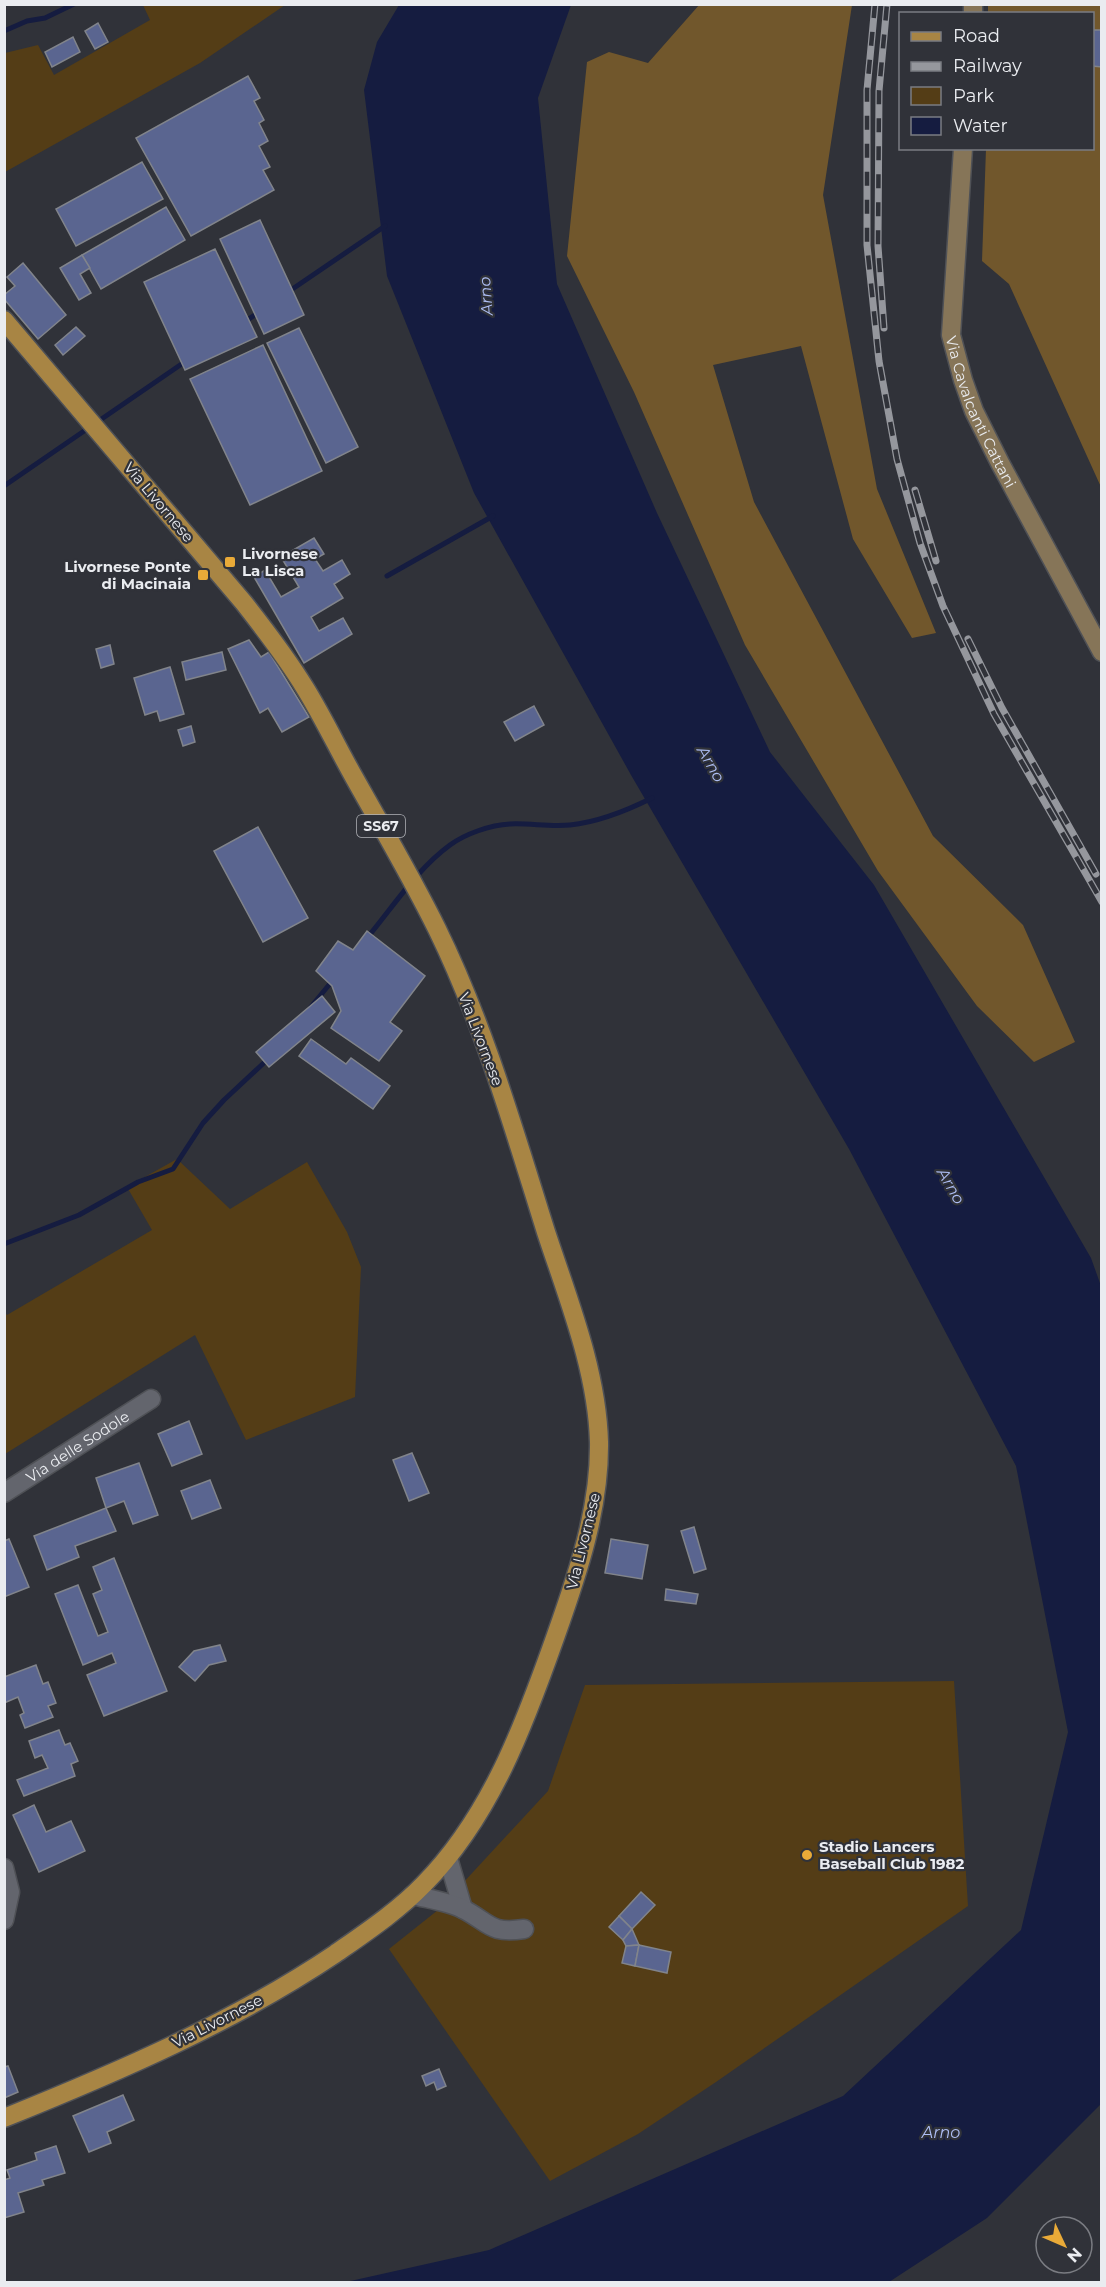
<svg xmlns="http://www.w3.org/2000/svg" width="1106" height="2287" viewBox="0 0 1106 2287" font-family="Montserrat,sans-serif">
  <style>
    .green { fill: #543d16 }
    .forest { fill: #71572c }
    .water { fill: #151c40 }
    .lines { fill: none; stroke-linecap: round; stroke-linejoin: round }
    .stream { stroke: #151c40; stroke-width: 5 }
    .building { fill: #5a6590; stroke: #81848b; stroke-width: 1.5 }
    .street-casing { stroke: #4f5156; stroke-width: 21 }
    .secondary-casing { stroke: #4f5156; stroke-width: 21 }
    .primary-casing { stroke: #4f5156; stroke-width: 21 }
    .street { stroke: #63656d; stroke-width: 18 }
    .secondary { stroke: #867558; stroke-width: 18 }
    .primary { stroke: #a88544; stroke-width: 18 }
    .rail-casing { stroke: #95979d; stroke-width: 7 }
    .rail { stroke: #303239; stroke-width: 4.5; stroke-dasharray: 14; stroke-linecap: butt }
    .poi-dot { fill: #e9aa38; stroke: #303239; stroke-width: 2 }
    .labels { text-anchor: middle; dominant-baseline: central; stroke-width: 4.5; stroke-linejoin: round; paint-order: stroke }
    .shield { fill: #303239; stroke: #b2b4b9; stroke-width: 1.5 }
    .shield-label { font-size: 14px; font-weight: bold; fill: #eaecf0 }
    .street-label { font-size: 15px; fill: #eaecf0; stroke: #303239 }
    .poi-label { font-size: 15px; font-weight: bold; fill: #eaecf0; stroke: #303239; text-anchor: start }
    .water-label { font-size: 16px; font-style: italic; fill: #aebef4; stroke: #303239 }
  </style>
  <rect width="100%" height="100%" fill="#303239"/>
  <g class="green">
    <path d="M143,5H285L200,63L5,172V53L38,45L54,75L150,20Z"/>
    <path d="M177,1159L230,1209L307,1162L347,1232L361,1267L355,1397L246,1440L195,1335L5,1454V1313L7,1315L152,1230L127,1187Z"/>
    <path d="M954,1681L968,1906L716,2082L638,2134L550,2181L389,1949L438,1910L548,1791L585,1685Z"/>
  </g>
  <g class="forest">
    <path d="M700,4L852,5L823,195L877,489L936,633L912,638L853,539L801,346L713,365L754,502L933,836L1023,925L1075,1042L1034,1062L977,1006L878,871L745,645L634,392L567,256L587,62L609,52L648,63Z"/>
    <path d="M988,5H1101V487L1009,284L982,261L986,149L1092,148V14L988,13Z"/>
  </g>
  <path class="water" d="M399,5H571L538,98L557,284L657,513L770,752L874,885L1091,1258L1101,1286V2104L987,2218L889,2282H346L489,2250L843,2096L1021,1930L1068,1732L1016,1466L849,1149L631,775L474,493L387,276L364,90L377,42Z"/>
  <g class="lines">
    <g class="stream">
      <path d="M4,31L27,21L45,18L74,4"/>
      <path d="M288,292L385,226"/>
      <path d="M244,322L261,311"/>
      <path d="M4,486L186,361"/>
      <path d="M387,576L493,516"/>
      <path d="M367,938C393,907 417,869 450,845C465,834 490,825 510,824C530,823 550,827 570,825C599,822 626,811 652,798"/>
      <path d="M310,1008L333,980"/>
      <path d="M4,1244L79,1215L138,1182L173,1169L203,1123L224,1100L268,1059"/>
    </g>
  </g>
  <g class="building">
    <path d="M98,23L108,42L95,49L85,31Z"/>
    <path d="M1092,30H1102V67L1092,66Z"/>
    <path d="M73,37L80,52L52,67L45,52Z"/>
    <path d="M248,76L260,98L254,101L264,120L259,123L268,141L259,146L270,167L263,170L274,190L191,236L136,138Z"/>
    <path d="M142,162L163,199L76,246L56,209Z"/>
    <path d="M166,207L185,240L101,289L82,255Z"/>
    <path d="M260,220L304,315L264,334L220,239Z"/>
    <path d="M215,249L257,337L185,370L144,282Z"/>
    <path d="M82,255L90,268L80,274L91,293L79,300L60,268Z"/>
    <path d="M23,263L66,315L38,339L4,299V295L15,286L7,277Z"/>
    <path d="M76,327L85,336L63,355L55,345Z"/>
    <path d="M299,328L358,447L326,463L267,343Z"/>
    <path d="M263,345L322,471L250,505L190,379Z"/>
    <path d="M314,538L324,554L315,559L323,571L342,560L350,574L334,584L343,598L311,617L319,631L343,618L352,634L304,663L254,577L265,570L281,597L299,587L281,557Z"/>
    <path d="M249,640L261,657L269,652L309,717L282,732L268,708L260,713L228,649Z"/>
    <path d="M110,645L114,664L101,668L96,649Z"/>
    <path d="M222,652L226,670L186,680L182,662Z"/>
    <path d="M170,667L184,714L160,721L157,711L145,715L134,678Z"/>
    <path d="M534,706L544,725L515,741L504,722Z"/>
    <path d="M191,726L195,742L183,746L178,730Z"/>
    <path d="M258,827L308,918L263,942L214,851Z"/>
    <path d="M367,931L425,976L390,1022L402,1031L379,1061L331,1028L341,1011L332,986L316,971L338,941L353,950Z"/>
    <path d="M322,996L335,1012L269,1067L256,1052Z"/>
    <path d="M311,1039L346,1064L351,1058L390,1086L373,1109L299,1056Z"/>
    <path d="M189,1421L202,1454L172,1466L158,1434Z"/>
    <path d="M412,1453L429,1493L409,1501L393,1460Z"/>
    <path d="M139,1463L158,1515L133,1524L124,1501L106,1508L96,1478Z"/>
    <path d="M210,1480L221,1508L192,1519L181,1491Z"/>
    <path d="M106,1508L116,1531L75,1546L79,1557L47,1570L34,1536Z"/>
    <path d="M694,1527L706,1569L694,1573L681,1531Z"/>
    <path d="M9,1539L29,1587L4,1597V1541Z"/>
    <path d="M611,1539L648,1545L642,1579L605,1573Z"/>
    <path d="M114,1558L167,1691L104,1716L87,1675L116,1663L112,1653L83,1665L55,1594L78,1585L98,1636L108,1632L93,1594L102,1590L93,1567Z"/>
    <path d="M666,1589L698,1594L696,1604L665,1600Z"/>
    <path d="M220,1645L226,1661L209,1665L195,1681L179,1667L194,1651Z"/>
    <path d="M36,1665L43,1684L48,1682L56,1703L48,1706L53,1717L25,1728L20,1715L24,1713L18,1697L4,1703V1677Z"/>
    <path d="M59,1730L65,1745L70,1743L78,1761L71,1764L75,1776L24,1796L17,1780L48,1768L42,1755L35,1758L29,1741Z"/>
    <path d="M34,1805L46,1832L71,1821L85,1851L39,1872L13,1815Z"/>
    <path d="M641,1892L655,1905L632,1929L619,1916Z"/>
    <path d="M619,1916L632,1929L623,1940L609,1927Z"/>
    <path d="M632,1929L639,1945L626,1946L623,1940Z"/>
    <path d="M639,1945L635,1966L622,1963L626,1946Z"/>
    <path d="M639,1945L671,1952L667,1973L635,1966Z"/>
    <path d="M8,2066L18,2092L4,2098V2067Z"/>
    <path d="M439,2069L446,2086L437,2090L434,2082L426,2086L422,2076Z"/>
    <path d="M123,2095L134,2120L107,2132L111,2143L89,2152L73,2116Z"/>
    <path d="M56,2146L65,2173L42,2180L44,2185L18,2193L24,2212L4,2218V2180L10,2178L7,2170L37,2160L35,2153Z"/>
  </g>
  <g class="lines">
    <g class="street-casing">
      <g id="street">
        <path id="s1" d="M4,1493L151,1399"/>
        <path d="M448,1858L463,1909"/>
        <path d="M4,1868L10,1892L4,1920"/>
        <path d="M413,1895C429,1899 449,1902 463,1909C490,1923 489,1934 524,1929"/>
      </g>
    </g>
    <g class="secondary-casing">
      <g id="secondary">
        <path d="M973,14V4"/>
        <path id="s2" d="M963,148L951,335L963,380L974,411L1000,463L1102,652"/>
      </g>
    </g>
    <g class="primary-casing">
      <path id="primary" d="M4,320L244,603C266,631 287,658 305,688C323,717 338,749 355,779C383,829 412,878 437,929C484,1025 514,1130 546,1232C568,1299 597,1370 599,1442C600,1508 578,1573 556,1635C525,1723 491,1816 424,1884C398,1911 365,1933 335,1954C232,2023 118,2072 4,2118"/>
    </g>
    <use href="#street" class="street"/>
    <use href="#secondary" class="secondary"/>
    <use href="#primary" class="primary"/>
    <g class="rail-casing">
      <g id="rail">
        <path d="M875,4L867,90V245L879,361L897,459L920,543L943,606L994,714L1102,902"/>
        <path d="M884,328L878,246L879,91L887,4"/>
        <path d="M915,490L936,561"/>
        <path d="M968,639L1002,708L1096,874"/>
      </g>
    </g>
    <use href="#rail" class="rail"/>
  </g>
  <g class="poi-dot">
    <rect x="224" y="556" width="12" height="12" rx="3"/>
    <rect x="197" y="569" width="12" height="12" rx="3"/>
    <circle cx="807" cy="1855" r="6"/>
  </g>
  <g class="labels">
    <rect class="shield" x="357" y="815" width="48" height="22" rx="4.5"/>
    <g class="shield-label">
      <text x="381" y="826">SS67</text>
    </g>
    <g class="street-label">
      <text stroke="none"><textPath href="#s2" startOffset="270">Via Cavalcanti Cattani</textPath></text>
      <text transform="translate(159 502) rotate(50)">Via Livornese</text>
      <text transform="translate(481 1039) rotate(69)">Via Livornese</text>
      <text stroke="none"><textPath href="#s1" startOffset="87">Via delle Sodole</textPath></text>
      <text transform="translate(583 1541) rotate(-76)">Via Livornese</text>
      <text transform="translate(217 2021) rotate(-27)">Via Livornese</text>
    </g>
    <g class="poi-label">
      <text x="242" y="553">Livornese<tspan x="242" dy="17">La Lisca</tspan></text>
      <text x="191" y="566" text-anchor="end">Livornese Ponte<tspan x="191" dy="17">di Macinaia</tspan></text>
      <text x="819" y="1846">Stadio Lancers<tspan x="819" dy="17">Baseball Club 1982</tspan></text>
    </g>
    <g class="water-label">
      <text transform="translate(486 296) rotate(-94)">Arno</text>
      <text transform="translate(711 764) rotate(60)">Arno</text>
      <text transform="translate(951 1186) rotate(60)">Arno</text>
      <text x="941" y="2132">Arno</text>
    </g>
  </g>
  <rect width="1106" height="2287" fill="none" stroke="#eaecf0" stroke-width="12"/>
  <rect x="899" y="12" width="195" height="138" fill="#303239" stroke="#7a7c82" stroke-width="1.5"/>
  <rect x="911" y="32" width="30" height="9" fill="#a88544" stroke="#7a7c82" stroke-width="1.5"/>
  <text x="953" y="42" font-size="18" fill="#eaecf0">Road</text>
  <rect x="911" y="62" width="30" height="9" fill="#95979d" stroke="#7a7c82" stroke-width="1.5"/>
  <text x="953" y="72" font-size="18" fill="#eaecf0">Railway</text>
  <rect x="911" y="87" width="30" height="18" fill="#543d16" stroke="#7a7c82" stroke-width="1.5"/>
  <text x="953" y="102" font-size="18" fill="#eaecf0">Park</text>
  <rect x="911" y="117" width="30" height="18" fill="#151c40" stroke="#7a7c82" stroke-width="1.5"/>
  <text x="953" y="132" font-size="18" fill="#eaecf0">Water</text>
  <g transform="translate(1064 2245) rotate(134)"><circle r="28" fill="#303239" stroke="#7a7c82" stroke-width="1.5"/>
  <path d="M0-4.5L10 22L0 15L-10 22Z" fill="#e9aa38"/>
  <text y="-9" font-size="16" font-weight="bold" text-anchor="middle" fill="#eaecf0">N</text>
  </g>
</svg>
